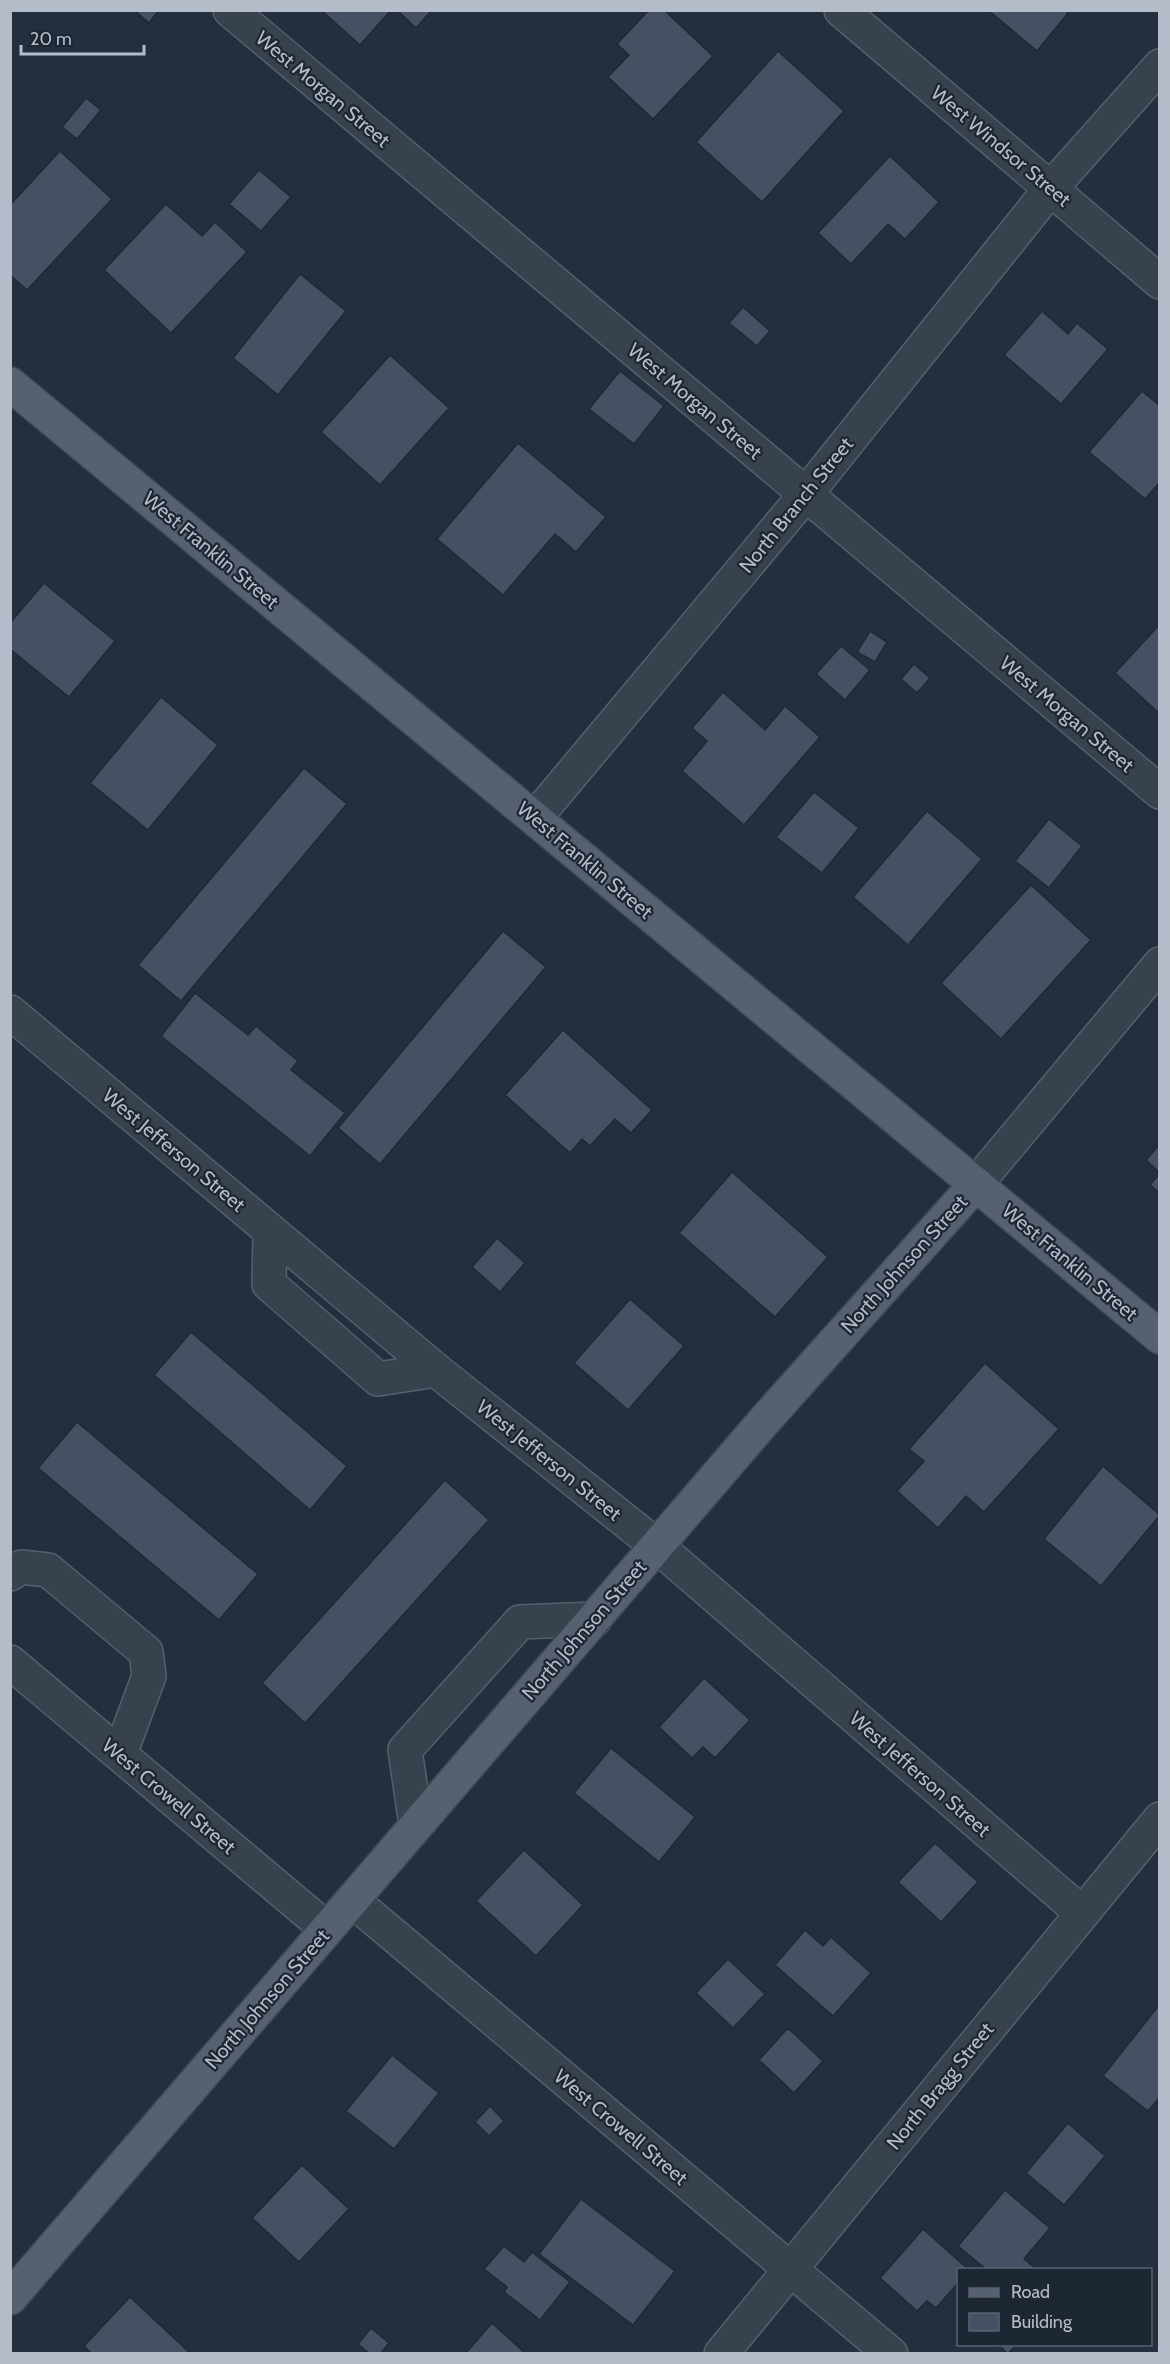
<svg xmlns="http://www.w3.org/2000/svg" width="1170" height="2364" viewBox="0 0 1170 2364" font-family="Cabin,sans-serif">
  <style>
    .building { fill: #455162; stroke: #1f2835; stroke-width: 1.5 }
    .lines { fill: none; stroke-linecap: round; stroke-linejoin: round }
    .minor-casing { stroke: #565f6c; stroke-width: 36 }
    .major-casing { stroke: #414a57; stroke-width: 36 }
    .minor { stroke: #38414e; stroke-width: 33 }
    .major { stroke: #56606e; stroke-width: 33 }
    .labels { text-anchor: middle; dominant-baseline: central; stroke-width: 4.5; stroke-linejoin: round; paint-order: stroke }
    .street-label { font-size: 20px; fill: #b4bcc9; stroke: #1d2633 }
  </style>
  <rect width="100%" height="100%" fill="#242f3e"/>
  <g class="building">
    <path d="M134,10H159L149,23Z"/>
    <path d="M321,10H391L360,45Z"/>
    <path d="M397,10H432L416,28Z"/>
    <path d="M649,10H664L713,56L653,119L608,77L629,55L617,44Z"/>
    <path d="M988,10H1065L1068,13L1037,51Z"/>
    <path d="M778,51L844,111L762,202L696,142Z"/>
    <path d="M86,98L101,110L77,139L62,127Z"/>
    <path d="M60,151L112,199L27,290L10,275V205Z"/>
    <path d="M890,156L939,202L905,239L888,224L851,264L818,233Z"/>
    <path d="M259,170L291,197L261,231L229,204Z"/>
    <path d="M166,204L202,236L215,222L247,252L171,333L104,270Z"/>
    <path d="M300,274L346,311L278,395L233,358Z"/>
    <path d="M743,307L770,331L757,346L729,323Z"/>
    <path d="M1042,311L1068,334L1077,323L1108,349L1061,404L1004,355Z"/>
    <path d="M390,355L449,408L380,485L321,432Z"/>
    <path d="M620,371L664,406L634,444L589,409Z"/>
    <path d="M1142,391L1160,406V482L1145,499L1089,452Z"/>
    <path d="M518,443L606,517L576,552L555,534L503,595L437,539Z"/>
    <path d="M44,583L115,641L69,697L10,649V623Z"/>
    <path d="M1160,624V714L1115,673Z"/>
    <path d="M870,631L887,642L875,662L857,652Z"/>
    <path d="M841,646L870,670L845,700L816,674Z"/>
    <path d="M914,664L930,678L917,693L901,679Z"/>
    <path d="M723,692L765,730L785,706L820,737L744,825L682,771L707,741L692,728Z"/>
    <path d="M161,697L218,745L148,830L90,783Z"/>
    <path d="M304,768L347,804L181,1001L138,965Z"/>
    <path d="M814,792L859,828L822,873L776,837Z"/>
    <path d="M927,811L982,859L908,945L853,897Z"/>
    <path d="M1049,819L1082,846L1049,888L1015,861Z"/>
    <path d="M1031,885L1091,940L1001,1039L941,983Z"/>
    <path d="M503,931L546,967L380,1164L338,1128Z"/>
    <path d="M195,993L248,1035L256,1026L298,1061L291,1070L345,1113L310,1156L161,1036Z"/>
    <path d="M563,1030L652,1110L631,1133L615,1119L590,1146L582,1139L570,1153L505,1095Z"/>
    <path d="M1160,1144V1173L1146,1160Z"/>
    <path d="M732,1172L828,1257L775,1317L679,1233Z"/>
    <path d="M1160,1173V1193L1150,1185Z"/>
    <path d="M497,1238L525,1263L500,1292L472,1267Z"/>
    <path d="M630,1299L684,1346L628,1410L574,1363Z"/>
    <path d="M191,1332L347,1466L310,1510L154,1375Z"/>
    <path d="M985,1363L1059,1429L984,1512L966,1496L938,1528L897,1491L924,1461L909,1449Z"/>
    <path d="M77,1422L258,1574L219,1620L38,1468Z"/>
    <path d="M1103,1466L1160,1515L1101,1586L1044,1539Z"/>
    <path d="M445,1480L489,1520L305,1723L262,1683Z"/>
    <path d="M704,1678L750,1720L715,1758L703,1747L692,1758L659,1727Z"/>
    <path d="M611,1748L695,1817L659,1862L574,1793Z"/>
    <path d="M935,1843L978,1882L941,1922L898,1882Z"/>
    <path d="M524,1850L583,1905L536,1956L476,1901Z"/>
    <path d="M805,1930L823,1946L831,1937L871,1973L833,2016L775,1965Z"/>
    <path d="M728,1959L765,1994L733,2028L696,1993Z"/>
    <path d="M1160,2004V2097L1148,2111L1103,2076Z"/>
    <path d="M788,2028L823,2061L794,2093L759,2060Z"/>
    <path d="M392,2055L439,2093L394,2149L346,2111Z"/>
    <path d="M490,2106L504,2121L489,2136L475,2122Z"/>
    <path d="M1068,2123L1105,2156L1064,2205L1026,2173Z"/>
    <path d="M302,2165L349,2209L299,2262L252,2218Z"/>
    <path d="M1005,2190L1050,2228L1024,2259L1034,2267L1032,2270H987L958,2246Z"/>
    <path d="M581,2199L675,2271L633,2325L539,2254Z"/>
    <path d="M923,2229L969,2270H958V2283L936,2308L927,2301L917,2311L880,2278Z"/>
    <path d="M504,2246L524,2262L532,2252L570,2282L540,2320L504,2292L507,2287L484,2269Z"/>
    <path d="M130,2297L191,2354H92L84,2346Z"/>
    <path d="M492,2323L526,2354H465Z"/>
    <path d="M371,2328L389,2343L380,2354H370L358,2344Z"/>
    <path d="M998,2344H1017L1008,2354Z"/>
  </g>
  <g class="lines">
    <g class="minor-casing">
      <g id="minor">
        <path d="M230,10L1160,792"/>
        <path d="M841,10L1160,282"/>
        <path d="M535,818L806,494L1051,188L1160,66"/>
        <path d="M10,1012L436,1370L657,1546L1082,1913"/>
        <path d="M976,1184L1160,964"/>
        <path d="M270,1231L269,1284L378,1379L436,1370"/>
        <path d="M10,1574L21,1567L48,1570L146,1652L149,1676L120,1754"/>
        <path d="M10,1662L327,1929"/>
        <path d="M416,1825L405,1750L520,1622L595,1619"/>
        <path d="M352,1900L891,2354"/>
        <path d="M721,2354L1160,1819"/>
      </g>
    </g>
    <g class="major-casing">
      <g id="major">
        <path d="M10,384L1160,1337"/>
        <path d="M10,2298L765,1420L976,1184"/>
      </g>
    </g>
    <use href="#minor" class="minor"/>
    <use href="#major" class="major"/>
  </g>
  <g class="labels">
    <g class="street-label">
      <text transform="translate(323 89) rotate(40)">West Morgan Street</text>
      <text transform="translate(1001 146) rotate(40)">West Windsor Street</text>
      <text transform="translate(695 401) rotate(40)">West Morgan Street</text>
      <text transform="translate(796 505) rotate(-51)">North Branch Street</text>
      <text transform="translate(211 550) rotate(40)">West Franklin Street</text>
      <text transform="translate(1067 714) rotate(40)">West Morgan Street</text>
      <text transform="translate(585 860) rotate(40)">West Franklin Street</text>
      <text transform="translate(174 1150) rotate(40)">West Jefferson Street</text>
      <text transform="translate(1070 1262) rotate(40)">West Franklin Street</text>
      <text transform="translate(904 1264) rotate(-48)">North Johnson Street</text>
      <text transform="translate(549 1460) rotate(39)">West Jefferson Street</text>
      <text transform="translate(584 1630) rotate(-49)">North Johnson Street</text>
      <text transform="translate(920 1774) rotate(41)">West Jefferson Street</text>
      <text transform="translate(169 1796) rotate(40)">West Crowell Street</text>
      <text transform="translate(267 1999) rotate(-49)">North Johnson Street</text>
      <text transform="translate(940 2086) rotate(-51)">North Bragg Street</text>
      <text transform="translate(621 2127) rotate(40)">West Crowell Street</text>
    </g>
  </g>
  <rect width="1170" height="2364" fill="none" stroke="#b4bcc9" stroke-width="24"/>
  <rect x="957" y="2268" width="195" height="78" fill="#1d2633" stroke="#59626f" stroke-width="1.5"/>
  <rect x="969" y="2288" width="30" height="9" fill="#56606e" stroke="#59626f" stroke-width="1.5"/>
  <text x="1011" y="2298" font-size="18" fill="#b4bcc9">Road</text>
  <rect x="969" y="2313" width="30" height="18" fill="#455162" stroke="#59626f" stroke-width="1.5"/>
  <text x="1011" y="2328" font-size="18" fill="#b4bcc9">Building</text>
  <path d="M21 45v9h123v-9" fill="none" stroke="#b4bcc9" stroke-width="3"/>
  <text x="30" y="45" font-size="18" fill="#b4bcc9" stroke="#1d2633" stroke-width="4.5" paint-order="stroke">20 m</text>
</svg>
